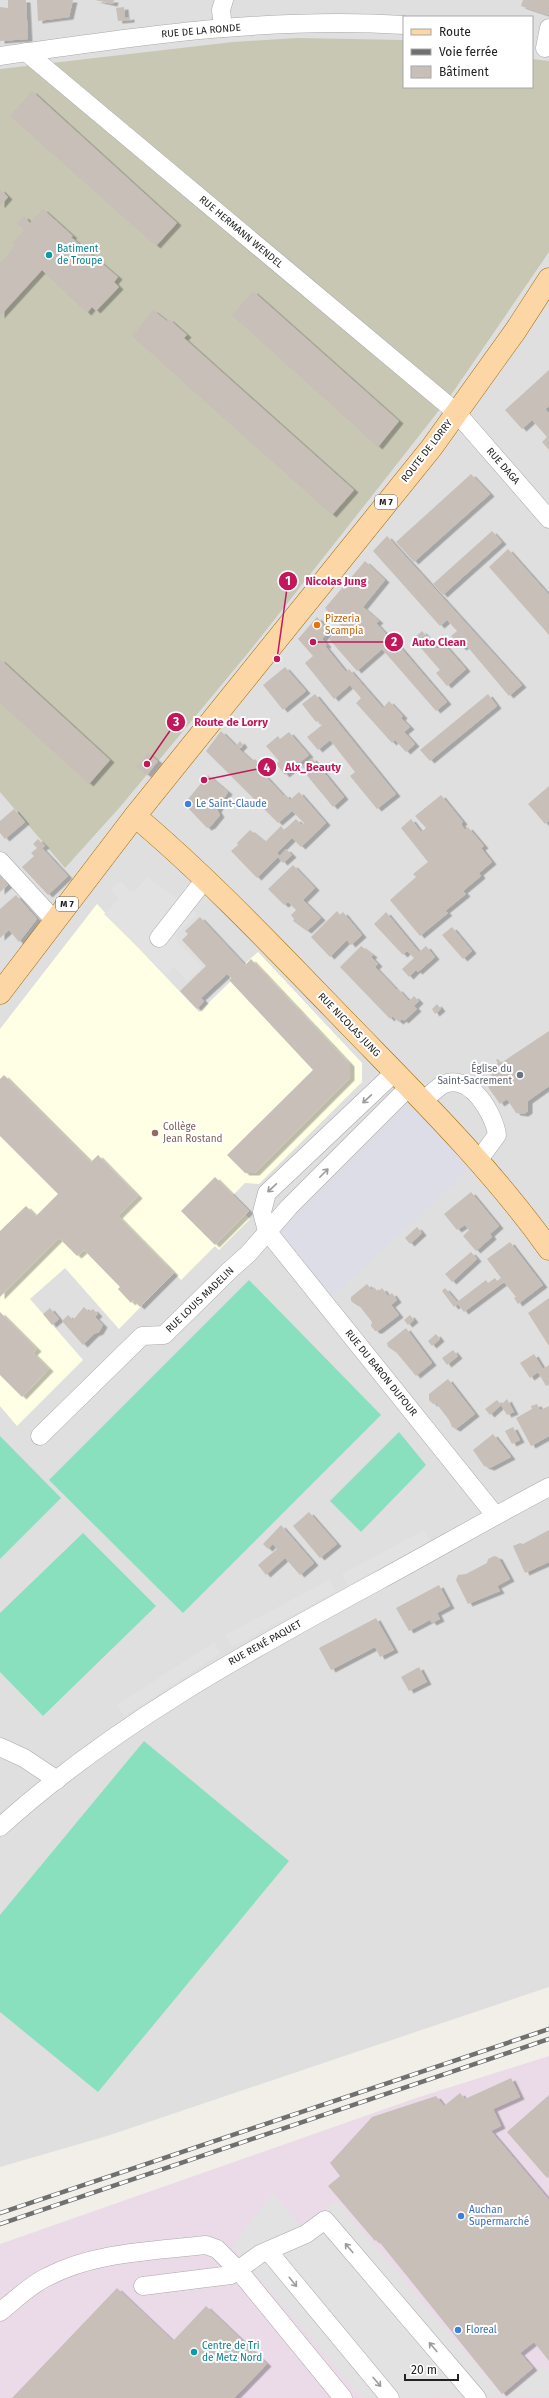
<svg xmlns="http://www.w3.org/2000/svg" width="549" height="2398" viewBox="0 0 549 2398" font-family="'Fira Sans',sans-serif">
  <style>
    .residential { fill: #e0dfdf; fill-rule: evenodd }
    .industrial { fill: #ebdbe8 }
    .education { fill: #ffffe5 }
    .construction { fill: #c7c7b4 }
    .pitch { fill: #88e0be }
    .parking { fill: #e2e2e2 }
    .plaza { fill: #dddde8 }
    .building { fill: #c7bfb8; filter: url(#shadow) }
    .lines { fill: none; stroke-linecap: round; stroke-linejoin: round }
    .minor-casing { stroke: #a9a9a9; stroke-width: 19 }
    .major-casing { stroke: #a06b00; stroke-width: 23 }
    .minor { stroke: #fff; stroke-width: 18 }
    .major { stroke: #fcd6a4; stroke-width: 22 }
    .rail-casing { stroke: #707070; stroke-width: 4.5 }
    .rail { stroke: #fff; stroke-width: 3; stroke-dasharray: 9; stroke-linecap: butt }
    .oneway { stroke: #9c9c9c }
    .culture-dot { fill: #0f9aa8; stroke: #fff; stroke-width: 1.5 }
    .food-dot { fill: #e8710a; stroke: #fff; stroke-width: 1.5 }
    .shop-dot { fill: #3f7fe0; stroke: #fff; stroke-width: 1.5 }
    .worship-dot { fill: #6b7280; stroke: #fff; stroke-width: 1.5 }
    .education-dot { fill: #8d6e63; stroke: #fff; stroke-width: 1.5 }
    .labels { text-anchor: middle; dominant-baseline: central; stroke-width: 4; stroke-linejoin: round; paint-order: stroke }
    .shield { fill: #fff; stroke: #646464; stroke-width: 1 }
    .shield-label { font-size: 9px; font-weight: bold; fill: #222 }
    .street-label { font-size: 10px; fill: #222; stroke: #fff }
    .culture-label { font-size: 10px; fill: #0d838f; stroke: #fff; text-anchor: start }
    .food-label { font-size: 10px; fill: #c56008; stroke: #fff; text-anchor: start }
    .shop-label { font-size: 10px; fill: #366cbe; stroke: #fff; text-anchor: start }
    .worship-label { font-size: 10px; fill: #5b616d; stroke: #fff; text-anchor: end }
    .education-label { font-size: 10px; fill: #785e54; stroke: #fff; text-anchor: start }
    .leader { fill: none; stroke: #c2185b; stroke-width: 1.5 }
    .callout-dot { fill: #c2185b; stroke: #fff; stroke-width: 1.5 }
    .mark-label { font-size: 12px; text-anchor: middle; font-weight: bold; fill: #fff }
    .callout-label { font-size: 11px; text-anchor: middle; font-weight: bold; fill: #c2185b; stroke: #fff; stroke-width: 4; stroke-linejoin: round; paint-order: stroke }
  </style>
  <defs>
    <filter id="shadow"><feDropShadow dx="4.5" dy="2.5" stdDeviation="0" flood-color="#0004"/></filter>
  </defs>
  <rect width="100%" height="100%" fill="#f2efe9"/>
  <path class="residential" d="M0,0H549V1987L107,2136L0,2167ZM404,17H532V87H404Z"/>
  <path class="industrial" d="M549,2056V2398H0V2244L419,2097Z"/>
  <path class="education" d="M97,904L199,1012L230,982V977L258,952L362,1063V1082L259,1184L245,1183L233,1195L249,1211L246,1215L250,1219L219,1250L215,1246L181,1280L174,1273L119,1329L65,1268L30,1299L83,1360L17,1426L0,1406V1029Z"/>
  <path class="construction" d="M297,38L404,40V87H532V59L549,61V252L451,395L375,492L248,653L120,807L65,868L0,792V69L233,42Z"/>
  <g class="pitch">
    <path d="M249,1280L381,1415L183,1613L49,1480Z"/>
    <path d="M399,1432L426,1465L361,1532L330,1501Z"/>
    <path d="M0,1436L61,1498L0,1559Z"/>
    <path d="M83,1533L156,1606L43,1716L0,1672V1613Z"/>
    <path d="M144,1741L289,1861L98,2092L0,2012V1915Z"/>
  </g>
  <g class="parking">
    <path d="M147,877L192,908L197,915L177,934L176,937L178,943L203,967L187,981L174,967L166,975L104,914L119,899L110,889L121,881L130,891H135Z"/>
    <path d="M424,1530L430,1541L348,1585L342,1574Z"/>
    <path d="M329,1580L336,1591L232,1647L225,1635Z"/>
    <path d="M214,1642L221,1653L124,1716L117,1705Z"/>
    <path d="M273,2193L302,2228L336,2200L503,2397L544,2364L549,2370V2397L362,2398L232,2246Z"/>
  </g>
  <path class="plaza" d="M409,1087L478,1161L325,1303L267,1231Z"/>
  <g class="building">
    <path d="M8,0H26L28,39L0,41V7L8,8Z"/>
    <path d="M37,0H73L69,17L38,21Z"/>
    <path d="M95,0H114L113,4Z"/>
    <path d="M523,0H549V14L548,15L521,6Z"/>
    <path d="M124,7L125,18L130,17V20L118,21L116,8Z"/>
    <path d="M32,91L177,223L156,246L10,116Z"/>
    <path d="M0,189L8,197L0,206Z"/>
    <path d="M43,209L73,236L71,237L118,277L114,282L119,287L96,311L92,307L87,313L42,270L0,316V263L15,246L12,243L24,230L17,223L24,216L30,223Z"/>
    <path d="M253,291L399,421L378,447L232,315Z"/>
    <path d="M153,310L167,321L169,319L187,335L184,338L354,490L332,515L132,336Z"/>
    <path d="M549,370V406L545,409L549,413V450L542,442L547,437L532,420L522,429L505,410Z"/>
    <path d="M471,474L490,494L414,562L396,542Z"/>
    <path d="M492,531L502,542L443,595L433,584Z"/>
    <path d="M387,536L522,685L509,696L466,645L462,648L451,636L457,631L447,620L440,626L373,551Z"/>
    <path d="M508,549L549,595V635L489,567Z"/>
    <path d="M365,561L385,580L363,607L379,621L376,623L387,635L389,634L447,702L436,711L382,649L357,671L329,639L342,627L325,608Z"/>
    <path d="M317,617L329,631L322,639L327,645L325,646L346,672L349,669L383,708L389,701L403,716L401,718L410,727L404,732L415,744L406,752L395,740L392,743L356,703L361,698L350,685L334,699L305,663L313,656L298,639Z"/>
    <path d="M422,631L438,649L444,644L466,669L447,686L436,673L440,670L413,639Z"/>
    <path d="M0,659L110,760L89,784L0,703Z"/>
    <path d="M285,667L306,691L283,710L263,685Z"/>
    <path d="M315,694L396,794L377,809L350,776L355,772L330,740L318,750L307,737L322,725L318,721L316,722L302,704Z"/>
    <path d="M488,694L497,706L430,761L420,750Z"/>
    <path d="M221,731L236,746L240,741L243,745L239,749L252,761L255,759L258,762L255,765L284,796L285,794L290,800L299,792L326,823L301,847L292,838L277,853L280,856L286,849L292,855L283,863L278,857L257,878L231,851L238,845L237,843L250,830L265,842L281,826L284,830L296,819L302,825L304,823L292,811L278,823L206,751Z"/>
    <path d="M289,732L309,755L285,775L276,764L279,761L266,746L278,736L280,739Z"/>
    <path d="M148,753L158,761L147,775L136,767Z"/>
    <path d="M312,758L344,797L333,807L305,773L306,771L302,766Z"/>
    <path d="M208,775L228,792L217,810L220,815L211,826L207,828L189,809L188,799Z"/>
    <path d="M549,786V821L545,824L528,804Z"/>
    <path d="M441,795L463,822L461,824L465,830L468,827L484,846L481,848L492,862L479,873L481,876L463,891L466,894L445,911L448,913L420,936L390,900L416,877L413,874L428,862L401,828L411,819L421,832L426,828L415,816Z"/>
    <path d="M14,809L25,822L5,839L0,833V821Z"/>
    <path d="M38,839L45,846L42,848L68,876L48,895L22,867L34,856L31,853L37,848L33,844Z"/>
    <path d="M293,865L315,888L303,900L321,918L307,931L293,921L294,919L291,915L296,910L288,902L284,905L268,889Z"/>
    <path d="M0,875L8,885L0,892Z"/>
    <path d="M16,895L37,919L19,942L9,930L0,938V909Z"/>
    <path d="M337,911L340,915L343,912L362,935L351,945L347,940L330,957L311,937Z"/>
    <path d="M386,912L419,952L426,946L435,957L418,972L416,970L409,977L402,969L414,958L407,951L403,955L374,924Z"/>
    <path d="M200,917L245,965L251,959L350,1064V1078L255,1173H245L227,1155L313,1070L229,980L231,978L227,974L201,998L204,1001L197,1009L180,991L206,966L182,940L188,934L185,931Z"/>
    <path d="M452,927L472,951L463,959L442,935Z"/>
    <path d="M361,946L373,955L371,957L378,964L375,967L397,990L398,989L409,1001L414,996L419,1001L414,1006L417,1009L404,1021L402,1019L399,1022L392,1016L390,1019L340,967Z"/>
    <path d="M437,1004L441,1009L435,1014L432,1009Z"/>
    <path d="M549,1031V1086L528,1101V1111L524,1114L516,1113L507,1099L500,1104L488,1087L496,1082L486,1067L489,1069L498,1063L496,1060L498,1059L501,1063Z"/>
    <path d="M4,1075L91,1162L98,1155L138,1196L118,1216L174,1273L140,1307L133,1300L131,1303L118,1289L120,1287L84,1250L77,1256L59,1238L0,1297V1231L26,1206L36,1216L58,1194L0,1136V1079Z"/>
    <path d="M215,1177L249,1211L215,1245L181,1211Z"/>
    <path d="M471,1192L499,1226L490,1234L492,1237L476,1251L463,1236L469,1230L465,1225L457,1230L444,1214Z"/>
    <path d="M417,1227L422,1233L410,1244L405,1238Z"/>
    <path d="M510,1242L543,1285L518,1304L514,1298L516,1297L504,1282L464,1312L458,1304L454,1307L442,1291L445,1288L457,1302L486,1280L488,1283L495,1278L497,1281L501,1278L487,1259Z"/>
    <path d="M471,1252L477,1259L452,1282L445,1274Z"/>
    <path d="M367,1284L372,1290L374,1287L378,1292L382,1288L388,1296L392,1293L397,1300L391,1305L399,1315L378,1331H375L371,1326L372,1322L358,1304H355L351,1301V1297Z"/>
    <path d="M549,1298V1346L528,1313Z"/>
    <path d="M84,1307L89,1312L93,1309L98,1314L95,1317L103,1325L99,1332L94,1334L83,1345L62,1321L68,1315L73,1320Z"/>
    <path d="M50,1308L59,1319L52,1325L43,1314Z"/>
    <path d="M0,1312L37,1349L33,1353L49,1369L22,1397L0,1375Z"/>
    <path d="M410,1315L414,1320L408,1325L404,1320Z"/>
    <path d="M406,1328L432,1363L416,1376L396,1352L388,1347L387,1343Z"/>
    <path d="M436,1334L440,1339L432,1346L428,1341Z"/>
    <path d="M453,1350L458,1356L447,1365L442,1358Z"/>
    <path d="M534,1354L543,1369L549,1365V1384L546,1386L538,1372L530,1378L520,1363Z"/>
    <path d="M448,1379L475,1414L456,1429L452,1427L449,1420L436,1403L433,1404L429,1400V1394Z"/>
    <path d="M507,1399L514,1412L507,1415L501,1405Z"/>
    <path d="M497,1400L501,1405L490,1415L485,1409Z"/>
    <path d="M537,1404L540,1410L549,1406V1436L531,1446L516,1418L532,1409L531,1406Z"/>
    <path d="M513,1427L520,1440L512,1444L505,1431Z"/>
    <path d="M493,1434L511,1457L490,1468L484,1466L473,1450Z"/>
    <path d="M309,1512L337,1544L320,1558L293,1526Z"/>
    <path d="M281,1525L314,1563L300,1575L285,1558L266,1575L258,1565L277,1549L273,1544L268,1549L263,1544Z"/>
    <path d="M549,1530V1562L525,1573L513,1546L520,1543L523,1544Z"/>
    <path d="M494,1556L498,1557L510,1579L497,1586L500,1591L468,1604L456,1580L458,1575L466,1574L487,1563L488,1559Z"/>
    <path d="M439,1585L450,1606L437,1613L440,1619L432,1623L430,1620L409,1631L396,1608Z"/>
    <path d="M376,1618L394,1650L380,1657L375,1647L331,1670L319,1648Z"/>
    <path d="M419,1667L427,1682L409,1691L401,1677Z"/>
    <path d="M511,2078L520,2097L493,2109L501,2126L491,2131L549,2200V2361L534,2342L520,2353L533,2368L502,2394L377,2239L375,2241L328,2186L340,2176L330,2163L372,2117L436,2096L444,2106L460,2093L465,2099Z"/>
    <path d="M549,2095V2176L547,2178L507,2132Z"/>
    <path d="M117,2288L173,2341L206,2306L267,2364L234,2398H12Z"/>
  </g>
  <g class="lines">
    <g class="minor-casing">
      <g id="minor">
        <path d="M223,28L221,10L224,0"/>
        <path d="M545,48L549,28"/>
        <path d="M26,52L456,412L549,519"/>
        <path d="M0,56C134,37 269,16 404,25"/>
        <path d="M0,861L55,921"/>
        <path d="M159,938L206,878"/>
        <path d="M395,1072L267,1193L262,1212L267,1231L495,1515"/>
        <path d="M423,1101C429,1096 436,1089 442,1085C470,1071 494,1114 497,1135L478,1161"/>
        <path d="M40,1436L142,1336L164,1335L229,1271L248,1254L289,1207L409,1087"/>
        <path d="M0,1747L24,1758L57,1780"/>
        <path d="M0,1827C113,1725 245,1653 378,1581C435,1550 492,1517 549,1487"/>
        <path d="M269,2252L390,2398"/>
        <path d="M143,2286L231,2275L260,2254L306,2234L325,2220L477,2398"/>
        <path d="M0,2312C15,2300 30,2285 47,2277C94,2252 153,2251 206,2245L217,2249L239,2271L343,2398"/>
      </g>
    </g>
    <g class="major-casing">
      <g id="major">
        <path d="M135,816C212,881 280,954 350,1026C420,1098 491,1168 549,1249"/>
        <path d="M0,993L135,816L432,447L516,330L549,279"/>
      </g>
    </g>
    <use href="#minor" class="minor"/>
    <use href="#major" class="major"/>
    <g class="rail-casing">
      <g id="rail">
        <path d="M0,2213L549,2029"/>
        <path d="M0,2224L549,2039"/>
      </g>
    </g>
    <use href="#rail" class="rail"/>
  </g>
  <defs><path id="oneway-shaft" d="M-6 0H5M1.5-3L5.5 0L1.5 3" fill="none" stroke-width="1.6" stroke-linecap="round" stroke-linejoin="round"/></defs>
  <g class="oneway">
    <use href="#oneway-shaft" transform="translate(367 1099) rotate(137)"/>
    <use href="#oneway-shaft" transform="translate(324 1173) rotate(-45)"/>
    <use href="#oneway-shaft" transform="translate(272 1188) rotate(137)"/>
    <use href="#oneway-shaft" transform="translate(349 2248) rotate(-130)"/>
    <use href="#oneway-shaft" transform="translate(293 2282) rotate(51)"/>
    <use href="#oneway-shaft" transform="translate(433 2347) rotate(-130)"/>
    <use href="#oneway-shaft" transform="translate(377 2382) rotate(50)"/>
  </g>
  <g class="culture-dot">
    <circle cx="49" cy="255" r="4"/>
    <circle cx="194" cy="2352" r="4"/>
  </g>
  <circle class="food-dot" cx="317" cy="625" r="4"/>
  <g class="shop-dot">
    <circle cx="188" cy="804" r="4"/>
    <circle cx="461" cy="2216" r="4"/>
    <circle cx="458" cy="2330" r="4"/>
  </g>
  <circle class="worship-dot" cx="520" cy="1075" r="4"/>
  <circle class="education-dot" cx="155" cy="1133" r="4"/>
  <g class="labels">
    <g class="shield">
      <rect x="375" y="495" width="22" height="14" rx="3"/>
      <rect x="56" y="897" width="22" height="14" rx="3"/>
    </g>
    <g class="shield-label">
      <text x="386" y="502">M 7</text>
      <text x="67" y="904">M 7</text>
    </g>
    <g class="street-label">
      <text transform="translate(201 31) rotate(-5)">RUE DE LA RONDE</text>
      <text transform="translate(241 232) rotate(40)">RUE HERMANN WENDEL</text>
      <text transform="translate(427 451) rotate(-52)">ROUTE DE LORRY</text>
      <text transform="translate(503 466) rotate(49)">RUE DAGA</text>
      <text transform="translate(349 1025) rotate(46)">RUE NICOLAS JUNG</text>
      <text transform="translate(200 1300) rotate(-44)">RUE LOUIS MADELIN</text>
      <text transform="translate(381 1373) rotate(51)">RUE DU BARON DUFOUR</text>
      <text transform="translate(265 1643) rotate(-29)">RUE RENÉ PAQUET</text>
    </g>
    <g class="culture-label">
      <text x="57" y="249">Batiment<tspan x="57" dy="12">de Troupe</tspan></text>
      <text x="202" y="2346">Centre de Tri<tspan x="202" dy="12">de Metz Nord</tspan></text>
    </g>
    <g class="food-label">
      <text x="325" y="619">Pizzeria<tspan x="325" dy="12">Scampia</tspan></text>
    </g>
    <g class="shop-label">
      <text x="196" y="804">Le Saint-Claude</text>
      <text x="469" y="2210">Auchan<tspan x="469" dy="12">Supermarché</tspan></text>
      <text x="466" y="2330">Floreal</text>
    </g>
    <g class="worship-label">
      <text x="512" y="1069">Église du<tspan x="512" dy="12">Saint-Sacrement</tspan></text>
    </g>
    <g class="education-label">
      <text x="163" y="1127">Collège<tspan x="163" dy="12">Jean Rostand</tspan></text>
    </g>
  </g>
  <path class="leader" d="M277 659L288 581M313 642L394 642M147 764L176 722M204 780L267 767"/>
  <g class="callout-dot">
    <circle cx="277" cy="659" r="4"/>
    <circle cx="313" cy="642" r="4"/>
    <circle cx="147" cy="764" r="4"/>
    <circle cx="204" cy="780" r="4"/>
    <circle cx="288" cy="581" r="10"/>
    <circle cx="394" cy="642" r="10"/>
    <circle cx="176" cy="722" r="10"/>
    <circle cx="267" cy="767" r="10"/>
  </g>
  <g class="mark-label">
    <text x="288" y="585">1</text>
    <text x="394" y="646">2</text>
    <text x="176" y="726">3</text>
    <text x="267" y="772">4</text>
  </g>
  <g class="callout-label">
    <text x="336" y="585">Nicolas Jung</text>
    <text x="439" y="646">Auto Clean</text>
    <text x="231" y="726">Route de Lorry</text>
    <text x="313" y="771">Alx_Beauty</text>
  </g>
  <rect x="403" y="16" width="130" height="72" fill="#ffffff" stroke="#a7a7a7"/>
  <rect x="411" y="29" width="20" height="6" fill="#fcd6a4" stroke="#a7a7a7"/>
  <text x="439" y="36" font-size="12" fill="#222222">Route</text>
  <rect x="411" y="49" width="20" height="6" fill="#707070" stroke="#a7a7a7"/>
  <text x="439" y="56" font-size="12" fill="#222222">Voie ferrée</text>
  <rect x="411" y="66" width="20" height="12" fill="#c7bfb8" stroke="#a7a7a7"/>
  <text x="439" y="76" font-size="12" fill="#222222">Bâtiment</text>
  <path d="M405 2374v6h53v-6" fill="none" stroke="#222222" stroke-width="2"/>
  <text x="411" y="2374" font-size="12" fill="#222222" stroke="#ffffff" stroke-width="3" paint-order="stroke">20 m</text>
</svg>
